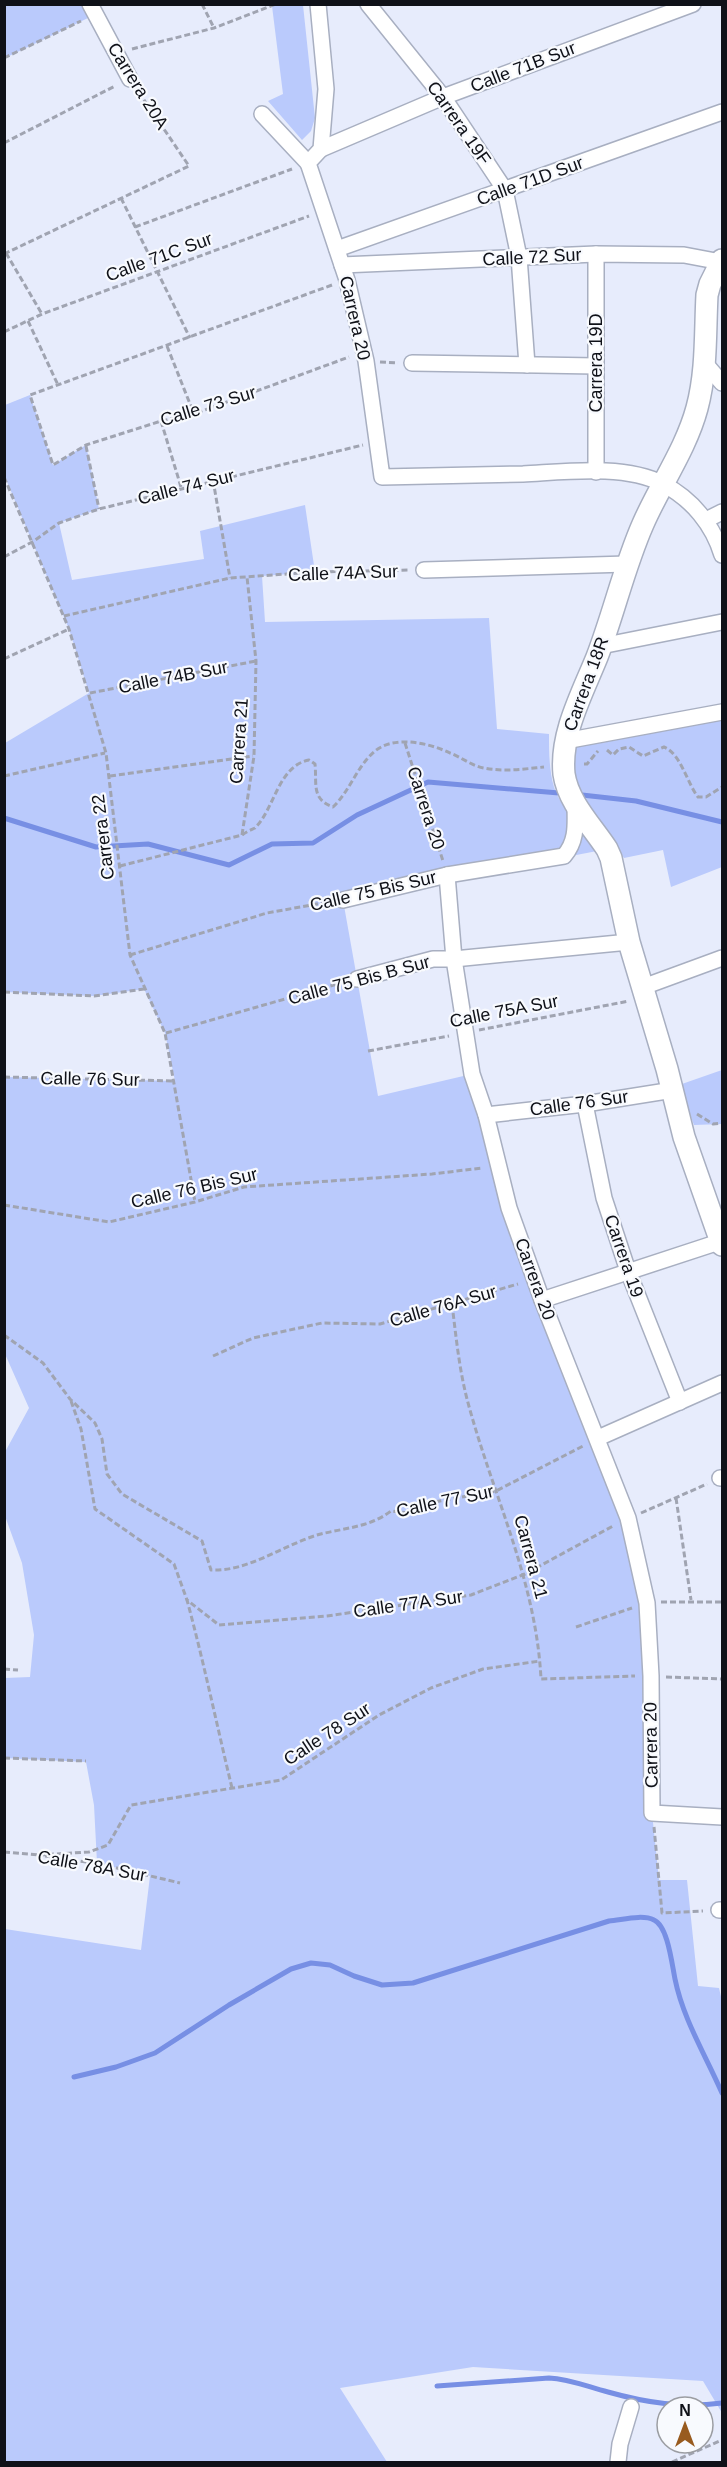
<svg xmlns="http://www.w3.org/2000/svg" width="727" height="2467" viewBox="0 0 727 2467" font-family="Arial,sans-serif">
  <style>
    .green { fill: #bacafc }
    .lines { fill: none; stroke-linecap: round; stroke-linejoin: round }
    .stream { stroke: #778fe4; stroke-width: 5 }
    .street-casing { stroke: #a8afc1; stroke-width: 18 }
    .secondary-casing { stroke: #a8afc1; stroke-width: 24 }
    .path { stroke: #a0a4b1; stroke-width: 3; stroke-dasharray: 6 3; stroke-linecap: butt }
    .street { stroke: #fff; stroke-width: 15 }
    .secondary { stroke: #fff; stroke-width: 21 }
    .labels { text-anchor: middle; dominant-baseline: central; stroke-width: 4.5; stroke-linejoin: round; paint-order: stroke }
    .street-label { font-size: 18px; fill: #0f1118; stroke: #f8fafe }
  </style>
  <rect width="100%" height="100%" fill="#e7ecfc"/>
  <g class="green">
    <path d="M5,4L82,5L88,18L5,58Z"/>
    <path d="M276,5H303L315,118L311,131L302,140L268,101L283,94L272,6Z"/>
    <path d="M30,395L53,465L86,445L99,509L59,523L72,580L204,559L200,531L305,505L315,572L262,576L265,622L489,618L497,729L549,734C549,751 549,770 554,787C562,811 584,829 597,851L343,900L378,1096L472,1074L509,1208L598,1438L647,1603L652,1813L659,1880H687L698,1986L719,1988L722,2001V2413L703,2381L473,2367L340,2388L387,2462H5V1929L141,1950L150,1876L97,1863L94,1805L86,1762L5,1758V1678L30,1677L34,1635L22,1563L5,1516V1452L29,1408L5,1354V1077L175,1081L165,1033L144,989L94,996L5,992V743L89,693L69,629L5,477V405Z"/>
    <path d="M722,717V867L671,887L663,850L624,858L574,785L572,772L575,745Z"/>
    <path d="M722,1070V1124L694,1125L679,1085Z"/>
  </g>
  <g class="lines">
    <g class="stream">
      <path d="M582,795L636,801L722,822"/>
      <path d="M4,818L96,847L148,844L229,865L272,844L313,843L357,815L428,782L559,793"/>
      <path d="M74,2077L116,2067L155,2053L229,2005L291,1969L311,1963L330,1965L354,1976L382,1985L413,1983L609,1921C622,1920 642,1914 654,1920C668,1926 672,1965 675,1979C683,2019 706,2056 722,2093"/>
      <path d="M437,2386L549,2378C570,2379 588,2387 608,2392C647,2403 682,2408 722,2403"/>
    </g>
    <g class="street-casing">
      <g id="street">
        <path d="M90,4L130,79"/>
        <path d="M318,4L326,89L321,149L308,163L347,280L366,361L382,477C429,476 476,475 523,474C564,472 625,464 663,484C692,499 713,525 722,555"/>
        <path d="M368,4L443,97L505,190L519,257L527,365"/>
        <path d="M262,114L308,163"/>
        <path d="M321,149L443,97L693,4"/>
        <path d="M337,249L722,112"/>
        <path d="M342,265L596,254L684,255L721,262"/>
        <path d="M704,362L722,383"/>
        <path d="M412,363L596,366"/>
        <path d="M596,472V254"/>
        <path d="M706,520L722,512"/>
        <path d="M424,570L627,564"/>
        <path d="M601,646L722,622"/>
        <path d="M565,741L722,712"/>
        <path d="M447,875L454,959L472,1074L486,1115L509,1208L542,1300L628,1518L647,1603L651,1676L652,1813L722,1817"/>
        <path d="M343,900L447,875L564,856C578,840 575,822 575,803"/>
        <path d="M357,979L433,959H454L629,942"/>
        <path d="M643,987L722,958"/>
        <path d="M585,1104L604,1198L628,1271L680,1402"/>
        <path d="M486,1115L585,1104L673,1090"/>
        <path d="M542,1300L722,1241"/>
        <path d="M598,1438L722,1383"/>
        <path d="M720,1478H722"/>
        <path d="M719,1910H722"/>
        <path d="M618,2462L620,2444L631,2407"/>
      </g>
    </g>
    <g class="secondary-casing">
      <path id="secondary" d="M722,260L710,284L707,295C705,332 707,371 697,408C686,449 660,485 643,524C624,567 614,613 597,657C582,694 560,734 564,774C568,802 592,826 607,849L611,858L629,942L667,1069L684,1137L722,1245"/>
    </g>
    <g class="path">
      <path d="M202,4L214,28"/>
      <path d="M132,49L214,28L276,4"/>
      <path d="M4,58L81,21"/>
      <path d="M4,143L115,86"/>
      <path d="M121,198L190,338"/>
      <path d="M135,227L292,169"/>
      <path d="M6,253L42,314"/>
      <path d="M4,254L189,166L138,91"/>
      <path d="M332,285L30,395L53,465L86,445L161,421L194,414L349,357"/>
      <path d="M28,321L58,385"/>
      <path d="M4,332L42,314L309,216"/>
      <path d="M167,346L194,414"/>
      <path d="M380,362L398,363"/>
      <path d="M161,421L181,487"/>
      <path d="M86,446L99,509"/>
      <path d="M4,477L69,629L106,753L130,955L165,1033L195,1202"/>
      <path d="M213,480L230,578"/>
      <path d="M4,557L34,541L59,523L99,509L363,445"/>
      <path d="M64,616L230,578L315,572L410,570"/>
      <path d="M4,659L69,629"/>
      <path d="M90,693L256,661"/>
      <path d="M405,743L443,861"/>
      <path d="M607,750L613,755L619,749L629,747L643,756L664,747C681,754 687,783 698,797H706L722,787"/>
      <path d="M584,764H587L598,751"/>
      <path d="M4,776L105,753"/>
      <path d="M110,776L253,756"/>
      <path d="M242,835L254,756L256,661L247,577"/>
      <path d="M120,866L242,835C246,832 251,830 255,828C275,808 278,766 309,760L315,764C317,784 311,799 333,807C350,791 357,766 375,751C395,735 429,743 450,753C461,757 472,766 484,768C504,772 524,769 544,767"/>
      <path d="M130,955L267,913L328,902"/>
      <path d="M4,992L94,996L144,989"/>
      <path d="M479,1030L629,1001"/>
      <path d="M166,1033L341,983"/>
      <path d="M368,1051L449,1036"/>
      <path d="M4,1077L175,1081"/>
      <path d="M697,1114L713,1124L722,1123"/>
      <path d="M4,1205L109,1222L195,1202L244,1187L432,1174L482,1168"/>
      <path d="M452,1304C456,1336 459,1368 467,1399C492,1494 536,1579 541,1679L635,1676"/>
      <path d="M4,1335L43,1363L70,1399L95,1423L102,1439L107,1474L122,1494L202,1541L211,1570C247,1572 282,1546 317,1535C342,1528 369,1528 391,1511L409,1513L423,1504L496,1491L583,1446"/>
      <path d="M213,1356L253,1338L322,1323L380,1324L518,1284"/>
      <path d="M71,1401L81,1429L95,1509L174,1564L187,1600"/>
      <path d="M676,1498L691,1600"/>
      <path d="M641,1513L707,1484"/>
      <path d="M661,1602H722"/>
      <path d="M576,1627L632,1608"/>
      <path d="M4,1669L18,1670"/>
      <path d="M666,1677L722,1679"/>
      <path d="M4,1758L86,1761"/>
      <path d="M232,1788C217,1726 204,1663 187,1600L219,1625L327,1616L471,1595L525,1574L613,1526"/>
      <path d="M654,1827L662,1913L703,1911"/>
      <path d="M4,1852L39,1855"/>
      <path d="M39,1855L89,1852L108,1845L131,1805L281,1780L379,1715L431,1688L483,1669L540,1661"/>
      <path d="M45,1856L100,1864L180,1883"/>
      <path d="M672,2462L722,2440"/>
    </g>
    <use href="#street" class="street"/>
    <use href="#secondary" class="secondary"/>
  </g>
  <g class="labels">
    <g class="street-label">
      <text transform="translate(523 67) rotate(-21)">Calle 71B Sur</text>
      <text transform="translate(138 86) rotate(58)">Carrera 20A</text>
      <text transform="translate(459 123) rotate(55)">Carrera 19F</text>
      <text transform="translate(530 181) rotate(-20)">Calle 71D Sur</text>
      <text transform="translate(159 257) rotate(-20)">Calle 71C Sur</text>
      <text transform="translate(532 257) rotate(-3)">Calle 72 Sur</text>
      <text transform="translate(355 318) rotate(77)">Carrera 20</text>
      <text transform="translate(596 363) rotate(-90)">Carrera 19D</text>
      <text transform="translate(208 406) rotate(-17)">Calle 73 Sur</text>
      <text transform="translate(186 487) rotate(-14)">Calle 74 Sur</text>
      <text transform="translate(343 573) rotate(-2)">Calle 74A Sur</text>
      <text transform="translate(173 677) rotate(-11)">Calle 74B Sur</text>
      <text transform="translate(586 684) rotate(-70)">Carrera 18R</text>
      <text transform="translate(239 741) rotate(-86)">Carrera 21</text>
      <text transform="translate(426 808) rotate(72)">Carrera 20</text>
      <text transform="translate(103 837) rotate(-97)">Carrera 22</text>
      <text transform="translate(373 891) rotate(-13)">Calle 75 Bis Sur</text>
      <text transform="translate(359 980) rotate(-15)">Calle 75 Bis B Sur</text>
      <text transform="translate(504 1011) rotate(-11)">Calle 75A Sur</text>
      <text transform="translate(90 1079) rotate(1)">Calle 76 Sur</text>
      <text transform="translate(579 1103) rotate(-8)">Calle 76 Sur</text>
      <text transform="translate(194 1188) rotate(-13)">Calle 76 Bis Sur</text>
      <text transform="translate(624 1256) rotate(71)">Carrera 19</text>
      <text transform="translate(535 1279) rotate(70)">Carrera 20</text>
      <text transform="translate(443 1306) rotate(-16)">Calle 76A Sur</text>
      <text transform="translate(445 1501) rotate(-12)">Calle 77 Sur</text>
      <text transform="translate(531 1557) rotate(75)">Carrera 21</text>
      <text transform="translate(408 1604) rotate(-8)">Calle 77A Sur</text>
      <text transform="translate(327 1734) rotate(-33)">Calle 78 Sur</text>
      <text transform="translate(651 1745) rotate(-91)">Carrera 20</text>
      <text transform="translate(92 1866) rotate(10)">Calle 78A Sur</text>
    </g>
  </g>
  <rect width="727" height="2467" fill="none" stroke="#0f1118" stroke-width="12"/>
  <g transform="translate(685 2425)"><circle r="28" fill="#f8fafe" stroke="#9b9da2" stroke-width="1.5"/>
  <path d="M0-4.5L10 22L0 15L-10 22Z" fill="#985b1f"/>
  <text y="-9" font-size="16" font-weight="bold" text-anchor="middle" fill="#0f1118">N</text>
  </g>
</svg>
